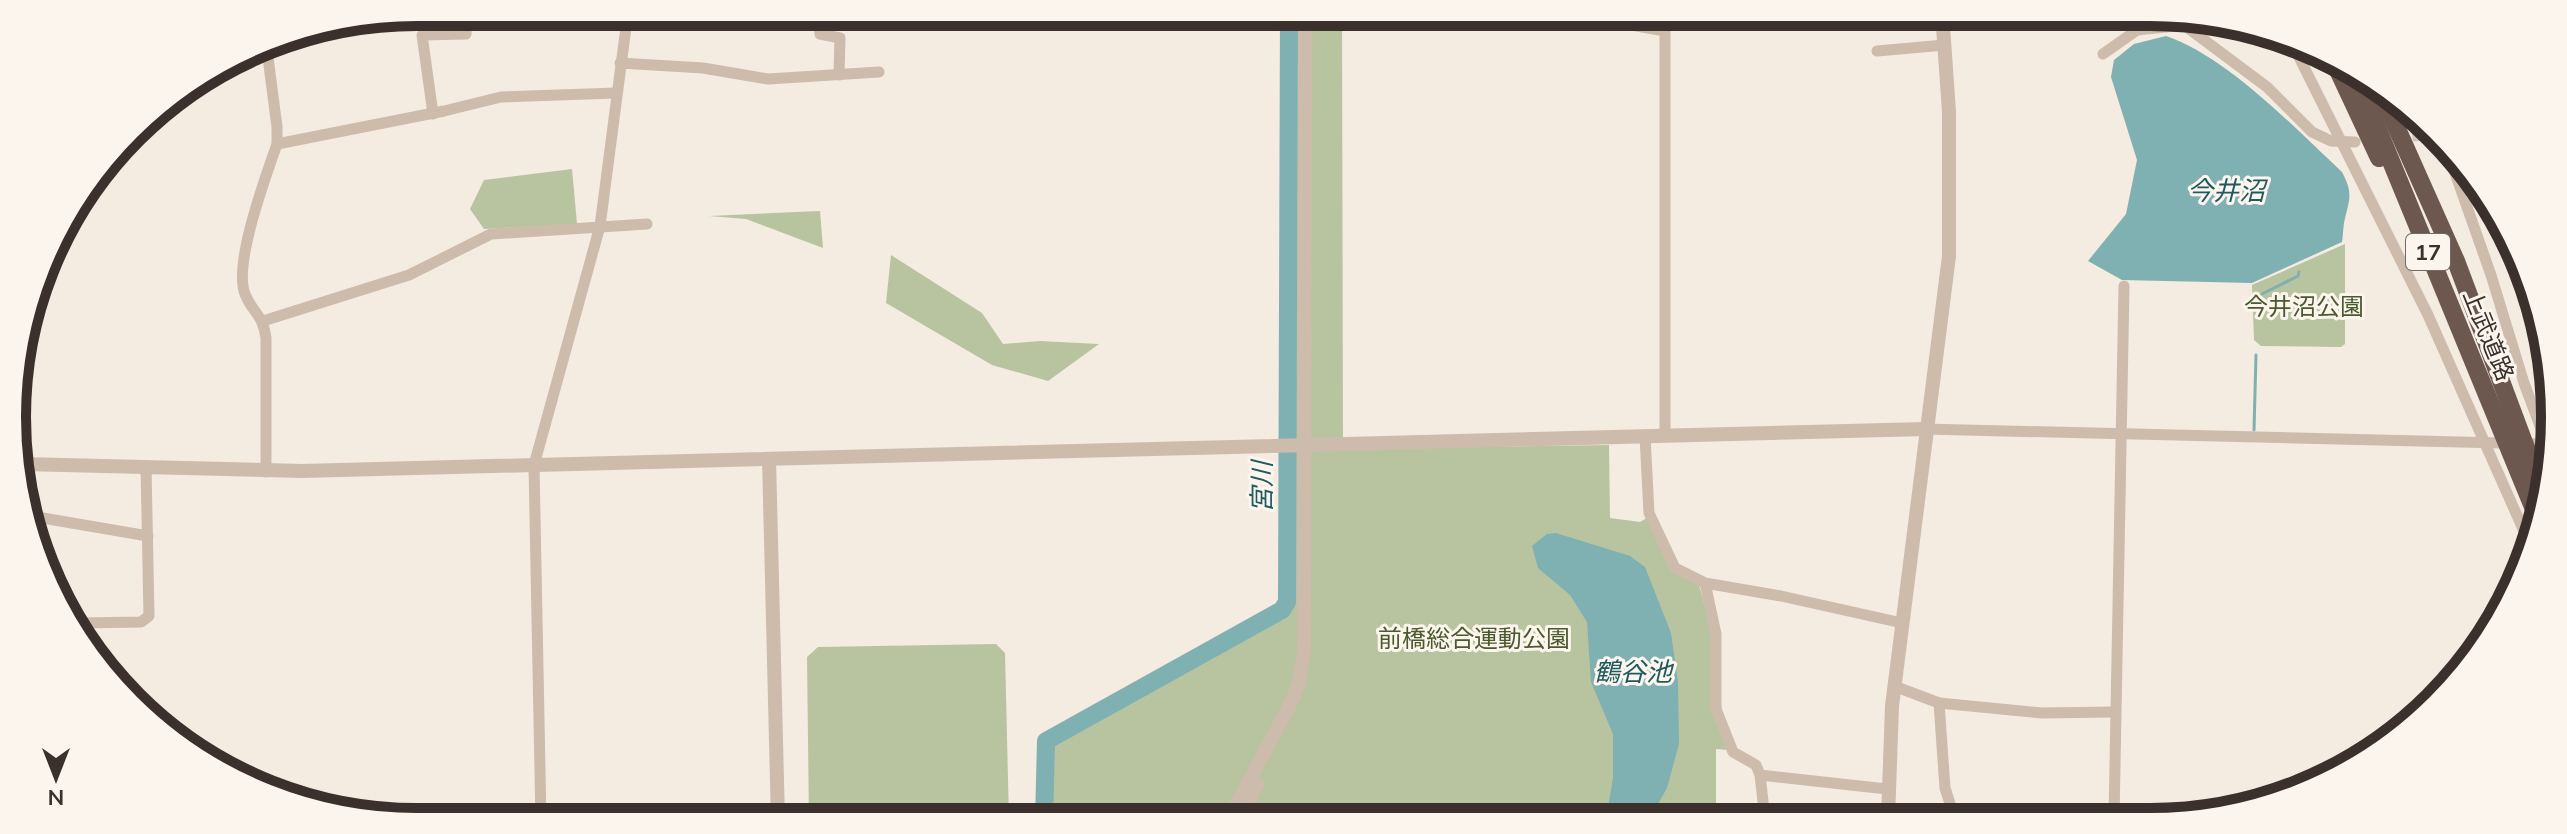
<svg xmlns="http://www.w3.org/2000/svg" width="2567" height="834" viewBox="0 0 2567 834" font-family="Mulish,'Noto Sans JP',sans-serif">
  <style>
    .green { fill: #b8c4a0 }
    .water { fill: #7fb0b2 }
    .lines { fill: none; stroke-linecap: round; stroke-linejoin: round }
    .stream { stroke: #7fb0b2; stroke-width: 3 }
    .river { stroke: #7fb0b2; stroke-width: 18 }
    .minor-tunnel { stroke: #cfc6bd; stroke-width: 11; stroke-dasharray: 11 5.5; stroke-linecap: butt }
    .minor { stroke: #cdbbac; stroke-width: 11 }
    .tertiary { stroke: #cdbbac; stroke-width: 14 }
    .trunk { stroke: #6c584f; stroke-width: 18 }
    .labels { text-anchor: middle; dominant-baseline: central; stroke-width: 6; stroke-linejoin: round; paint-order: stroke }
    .shield { fill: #fbf5ee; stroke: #756b66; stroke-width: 2 }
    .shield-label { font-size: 22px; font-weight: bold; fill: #3b302b }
    .park-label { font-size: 24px; fill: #4a5a2e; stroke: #fbf5ee }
    .street-label { font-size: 24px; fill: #3b302b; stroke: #fbf5ee }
    .water-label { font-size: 26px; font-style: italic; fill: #1f5a5e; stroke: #fbf5ee }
    .rim { fill: none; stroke: #3b302b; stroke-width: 10 }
  </style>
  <rect width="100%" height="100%" fill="#f4ebe1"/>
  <g class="green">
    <path d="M1294,12H1342L1343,449L1609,445L1610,518L1640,522L1647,518L1673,569L1699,585L1713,635L1714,660L1728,750L1716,749V820L1048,821V743L1294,608Z"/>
    <path d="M572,169L577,224L484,229L470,209L484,180Z"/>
    <path d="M820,211L823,248L746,219L709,216Z"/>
    <path d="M2345,244V344L2341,347L2261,346L2254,340L2252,285Z"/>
    <path d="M891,255L982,313L1003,344L1040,341L1099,344L1048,381L992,365L886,303Z"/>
    <path d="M996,644L1005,653L1009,821H809L807,657L818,647Z"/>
  </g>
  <g class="water">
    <path d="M2166,36C2226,56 2295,128 2342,172C2354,195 2349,199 2344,223C2343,229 2343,236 2342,242L2252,283L2122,280L2088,261L2126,214L2137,160L2111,77L2114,60L2134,44Z"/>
    <path d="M1556,533L1630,556L1645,567L1671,633L1678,682L1679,744L1667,788L1649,820H1606L1613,778V734L1591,682L1587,622L1570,595L1538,568L1532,546L1547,534Z"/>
  </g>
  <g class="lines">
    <g class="stream">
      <path d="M2260,295L2298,276L2299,272"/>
      <path d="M2254,430L2256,355"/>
    </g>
    <path class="river" d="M1044,821L1046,741L1282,610L1287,602L1289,12"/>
    <path class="minor-tunnel" d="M2396,138L2429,134"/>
    <g class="minor">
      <path d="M818,12L820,34L840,38L839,75"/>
      <path d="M2104,12L2137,30L2184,25L2267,87L2312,132L2331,141L2355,142"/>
      <path d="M1603,20L1665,31V436"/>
      <path d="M1305,21H1346"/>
      <path d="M266,42L277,127V144C266,176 233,264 245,294C253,314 262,312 266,338V472"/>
      <path d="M2293,45L2428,315L2531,547"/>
      <path d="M1877,51L1945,45"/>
      <path d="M2103,54L2137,30"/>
      <path d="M620,63L703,68L768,79L879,72"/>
      <path d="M433,114L422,35L466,34L467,12"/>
      <path d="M2429,134H2430"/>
      <path d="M277,144L444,111L501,97L616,93"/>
      <path d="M2449,156L2491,275L2524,383L2546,442"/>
      <path d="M263,321L409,275L491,234L647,224"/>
      <path d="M1925,429L2546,444"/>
      <path d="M1645,436L1649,513L1675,568L1705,583L1781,596L1902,623"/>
      <path d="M25,515L148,536"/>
      <path d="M1705,583L1716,634V709L1733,752L1756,765L1760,775L1765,819"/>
      <path d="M73,627L80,623L141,622L149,616L146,466"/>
      <path d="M1894,686L1939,703L1945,788L1955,819"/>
      <path d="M1939,703L2042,713L2114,712"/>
      <path d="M1760,775L1887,789"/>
      <path d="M2114,819L2124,286"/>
      <path d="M541,822L534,465L600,226L628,12"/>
    </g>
    <g class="tertiary">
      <path d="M769,459L778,821"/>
      <path d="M22,464L302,471L1925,429"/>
      <path d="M1888,819L1892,706L1949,256V112L1942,12"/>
      <path d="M1228,820L1292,701L1299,683L1304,651L1305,12"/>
      <path d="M1239,820L1257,785"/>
    </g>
    <g class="trunk">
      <path d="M2336,66L2379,158"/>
      <path d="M2356,76L2540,524"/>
      <path d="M2378,86L2456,261L2543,493"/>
    </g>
  </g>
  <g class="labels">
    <rect class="shield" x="2406" y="234" width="44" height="36" rx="6"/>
    <g class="shield-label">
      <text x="2428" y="252">17</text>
    </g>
    <g class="park-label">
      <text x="2304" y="306">今井沼公園</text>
      <text x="1474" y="638">前橋総合運動公園</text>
    </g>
    <g class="street-label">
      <text transform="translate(2489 335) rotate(68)">上武道路</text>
    </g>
    <g class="water-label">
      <text x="2226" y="190">今井沼</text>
      <text transform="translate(1261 487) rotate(-90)">宮川</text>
      <text x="1633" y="671">鶴谷池</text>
    </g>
  </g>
  <path d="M0 0H2567V834H0ZM417 26H2150A391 391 0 0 1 2541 417V417A391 391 0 0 1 2150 808H417A391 391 0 0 1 26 417V417A391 391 0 0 1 417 26Z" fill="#fbf5ee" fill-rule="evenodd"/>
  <path class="rim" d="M417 26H2150A391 391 0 0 1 2541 417V417A391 391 0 0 1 2150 808H417A391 391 0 0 1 26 417V417A391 391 0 0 1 417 26Z"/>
  <g transform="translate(56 778) rotate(180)" stroke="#fbf5ee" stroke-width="6" paint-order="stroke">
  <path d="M0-6L14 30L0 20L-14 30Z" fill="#3b302b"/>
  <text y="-12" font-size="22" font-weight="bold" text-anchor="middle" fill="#3b302b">N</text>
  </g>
</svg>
